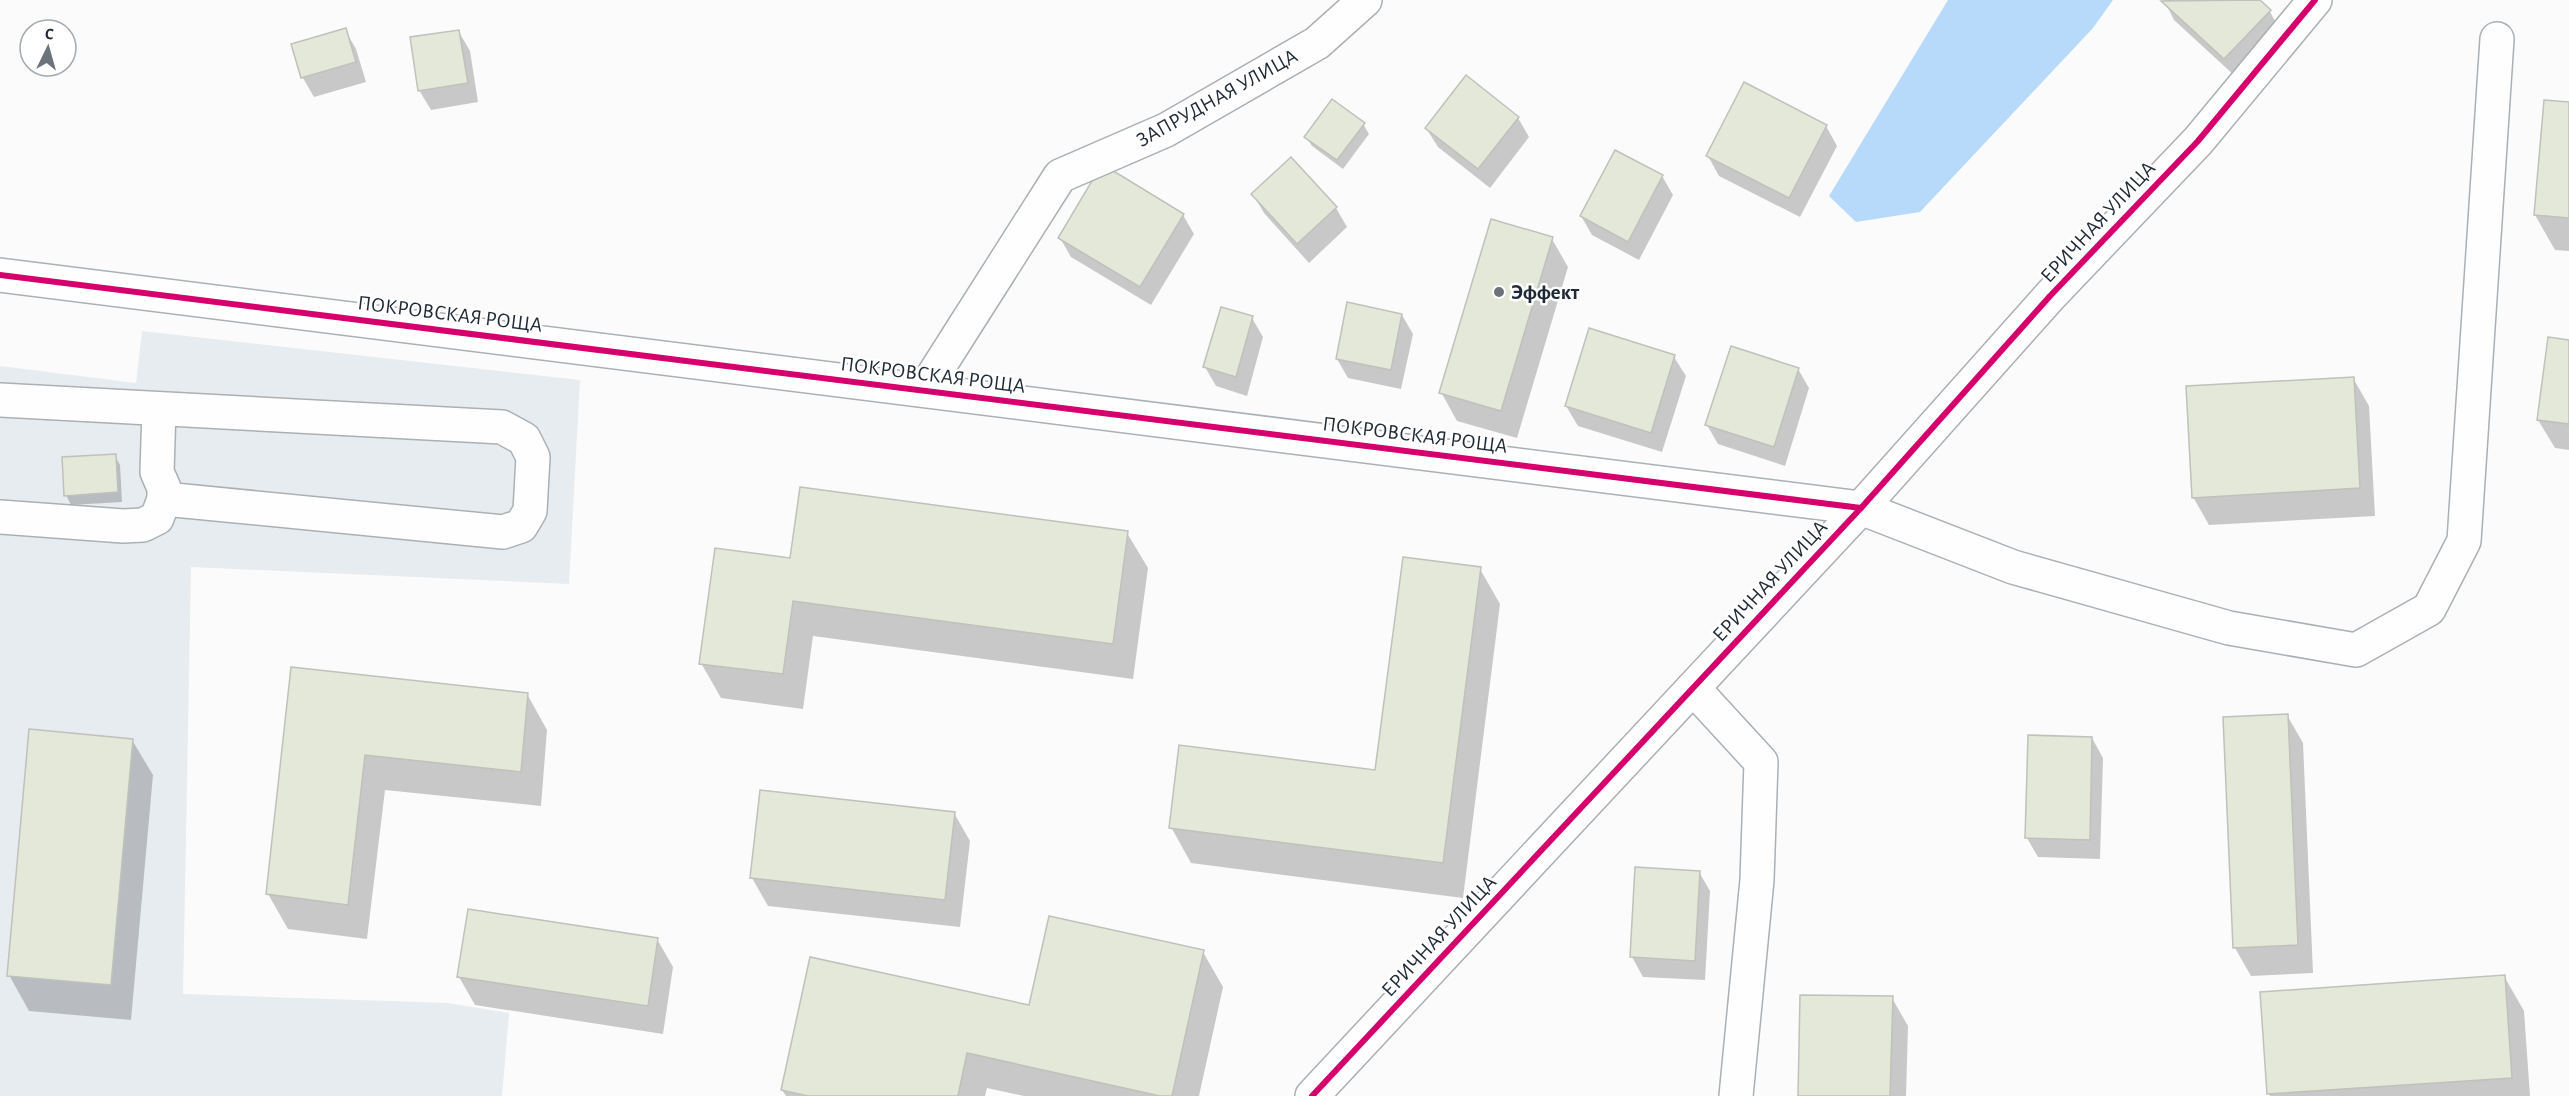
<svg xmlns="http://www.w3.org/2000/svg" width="2569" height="1096" viewBox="0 0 2569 1096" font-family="'Alegreya Sans',sans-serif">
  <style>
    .built { fill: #e7ecf0 }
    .water { fill: #b7dafa }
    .shadow { fill: #0003 }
    .building { fill: #e4e8d9; stroke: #bfc1bb; stroke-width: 1.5 }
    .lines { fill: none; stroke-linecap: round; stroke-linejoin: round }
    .minor-casing { stroke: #abb0b4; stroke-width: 36 }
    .minor { stroke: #fefefe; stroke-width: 33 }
    .cycleway-casing { stroke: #fff; stroke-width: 10 }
    .cycleway { stroke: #d6006c; stroke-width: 6 }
    .poi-dot { fill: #6c737a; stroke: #fff; stroke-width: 2 }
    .labels { text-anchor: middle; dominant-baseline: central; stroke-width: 5; stroke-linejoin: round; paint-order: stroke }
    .street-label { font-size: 21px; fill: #1f2a35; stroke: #fff }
    .poi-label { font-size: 21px; font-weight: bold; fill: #1f2a35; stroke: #fff; text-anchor: start }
  </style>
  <rect width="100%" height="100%" fill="#fbfbfb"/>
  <path class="built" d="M142,331L580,380L569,584L191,567L183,994L448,1003L509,1013L502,1096H0V366L136,383Z"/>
  <path class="water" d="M1948,0H2113L2093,28L1920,212L1856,222L1829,196Z"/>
  <g class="shadow">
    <path d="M2164,0H2258L2269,10L2280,30L2236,77L2174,20Z"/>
    <path d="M345,30L356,49L366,82L314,97L303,78L293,45Z"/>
    <path d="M459,32L470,51L478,102L431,110L419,90Z"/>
    <path d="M2569,104V251L2555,250L2535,215Z"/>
    <path d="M1518,118L1529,137L1490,188L1438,147L1426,128Z"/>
    <path d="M1363,124L1369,134L1343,169L1312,146L1306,137Z"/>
    <path d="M1826,126L1837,146L1800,217L1719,176L1708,156Z"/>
    <path d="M1291,159L1336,208L1347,227L1309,263L1264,213L1253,194Z"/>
    <path d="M1662,176L1673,195L1639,260L1592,235L1581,216Z"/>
    <path d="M1183,215L1194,234L1151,305L1071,257L1060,238Z"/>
    <path d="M1552,239L1568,267L1517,438L1457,421L1441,392Z"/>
    <path d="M1402,315L1413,334L1401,389L1348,378L1337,359Z"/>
    <path d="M1252,318L1263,337L1247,396L1216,386L1205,367Z"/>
    <path d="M2569,341V450L2555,448L2538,420Z"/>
    <path d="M1674,357L1686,376L1662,452L1578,426L1566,406Z"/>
    <path d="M1798,369L1809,388L1785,466L1718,444L1707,425Z"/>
    <path d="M2353,378L2369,406L2375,516L2209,525L2193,497Z"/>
    <path d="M115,456L120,465L122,502L71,505L66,495Z"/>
    <path d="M1127,533L1148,568L1133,679L813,636L803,709L721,698L701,663L792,560Z"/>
    <path d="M1480,569L1500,604L1463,898L1191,863L1171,827L1376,772Z"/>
    <path d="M292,669L527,694L547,730L541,806L385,790L367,939L288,929L268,894Z"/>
    <path d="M2287,715L2303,743L2313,973L2251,976L2235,948Z"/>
    <path d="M2092,738L2103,758L2100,859L2038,857L2027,838Z"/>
    <path d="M132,740L153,775L131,1020L29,1011L9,975Z"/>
    <path d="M954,813L970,841L960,927L768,906L752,878Z"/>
    <path d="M1636,869L1699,872L1710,891L1705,980L1643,977L1632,957Z"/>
    <path d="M657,939L673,967L663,1034L475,1005L459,977Z"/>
    <path d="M1203,952L1223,987L1199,1096H1024L987,1088L985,1096H786L782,1090Z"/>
    <path d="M2504,976L2524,1011L2530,1096H2270L2269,1094Z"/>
    <path d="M1892,998L1908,1026L1906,1096H1799Z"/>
  </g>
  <g class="building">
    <path d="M2260,0L2271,10L2224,59L2161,1Z"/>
    <path d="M346,28L356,62L301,78L291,44Z"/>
    <path d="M459,30L468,83L418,91L410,37Z"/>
    <path d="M1466,75L1519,117L1478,169L1425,128Z"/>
    <path d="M1744,82L1827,125L1789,198L1706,156Z"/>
    <path d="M1332,99L1365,123L1337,160L1304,137Z"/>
    <path d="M2544,100L2569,102V218L2534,215Z"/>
    <path d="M1615,150L1663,175L1628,242L1580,216Z"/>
    <path d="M1291,157L1337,207L1297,244L1251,194Z"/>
    <path d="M1102,164L1184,214L1140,287L1058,238Z"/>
    <path d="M1491,219L1553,237L1501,411L1439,393Z"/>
    <path d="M1347,302L1402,314L1391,370L1336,359Z"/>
    <path d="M1221,307L1253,316L1236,377L1203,367Z"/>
    <path d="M1589,328L1675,355L1651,433L1565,406Z"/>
    <path d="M2548,337L2569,340V424L2537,420Z"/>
    <path d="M1731,346L1799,368L1774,447L1705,425Z"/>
    <path d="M2354,377L2360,488L2192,498L2186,386Z"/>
    <path d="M116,454L118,492L64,496L62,457Z"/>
    <path d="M800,487L1128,531L1113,644L793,601L783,674L699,664L715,548L790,558Z"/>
    <path d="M1403,557L1481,567L1443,863L1169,828L1179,745L1375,770Z"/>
    <path d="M291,667L528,693L521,772L365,755L348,905L266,894Z"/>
    <path d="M2288,714L2298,945L2233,948L2223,717Z"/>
    <path d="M29,729L133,739L111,985L7,976Z"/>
    <path d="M2028,735L2092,737L2090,840L2025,838Z"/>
    <path d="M760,790L955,812L945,900L750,878Z"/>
    <path d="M1635,867L1700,871L1695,961L1630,957Z"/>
    <path d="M468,909L658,938L648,1006L457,977Z"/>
    <path d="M1049,916L1204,950L1172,1096H1160L967,1053L958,1096H808L781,1090L810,957L1029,1005Z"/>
    <path d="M2505,975L2512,1078L2267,1094L2260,992Z"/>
    <path d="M1800,995L1893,996L1890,1096H1798Z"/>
  </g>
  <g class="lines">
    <g class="minor-casing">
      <g id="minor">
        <path d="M0,275L1861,508L2013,567L2229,628L2356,650L2429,609L2464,541L2497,39"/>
        <path d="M924,390L1060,176L1166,130L1317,43L1365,0"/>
        <path d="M0,400L502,427L524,439L533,457L530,511L521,526L503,532L164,499V488L157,472L159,409"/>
        <path d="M0,517L123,526L143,525L157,518L164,499"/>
        <path d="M1693,688L1761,762L1757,880L1736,1096"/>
        <path d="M1312,1096L1861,508L2050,296L2198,141L2315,0"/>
      </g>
    </g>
    <use href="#minor" class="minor"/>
    <g class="cycleway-casing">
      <g id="cycleway">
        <path d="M0,275L1861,508"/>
        <path d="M1312,1096L1861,508L2050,296L2198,141L2315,0"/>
      </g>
    </g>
    <use href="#cycleway" class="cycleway"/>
  </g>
  <circle class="poi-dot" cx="1499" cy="292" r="6"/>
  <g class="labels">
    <g class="street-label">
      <text transform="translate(1217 98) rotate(-29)">ЗАПРУДНАЯ УЛИЦА</text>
      <text transform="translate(2098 222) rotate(-47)">ЕРИЧНАЯ УЛИЦА</text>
      <text transform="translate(450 314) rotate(7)">ПОКРОВСКАЯ РОЩА</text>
      <text transform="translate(933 375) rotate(7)">ПОКРОВСКАЯ РОЩА</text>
      <text transform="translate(1415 435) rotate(7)">ПОКРОВСКАЯ РОЩА</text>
      <text transform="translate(1770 581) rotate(-47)">ЕРИЧНАЯ УЛИЦА</text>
      <text transform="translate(1439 936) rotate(-47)">ЕРИЧНАЯ УЛИЦА</text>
    </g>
    <g class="poi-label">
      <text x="1511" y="292">Эффект</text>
    </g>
  </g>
  <g transform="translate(48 48) rotate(5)"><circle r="28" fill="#ffffff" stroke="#a5aaae" stroke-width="1.5"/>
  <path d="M0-4.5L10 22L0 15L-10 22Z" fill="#6c737a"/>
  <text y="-9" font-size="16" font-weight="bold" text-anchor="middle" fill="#1f2a35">С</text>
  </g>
</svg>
